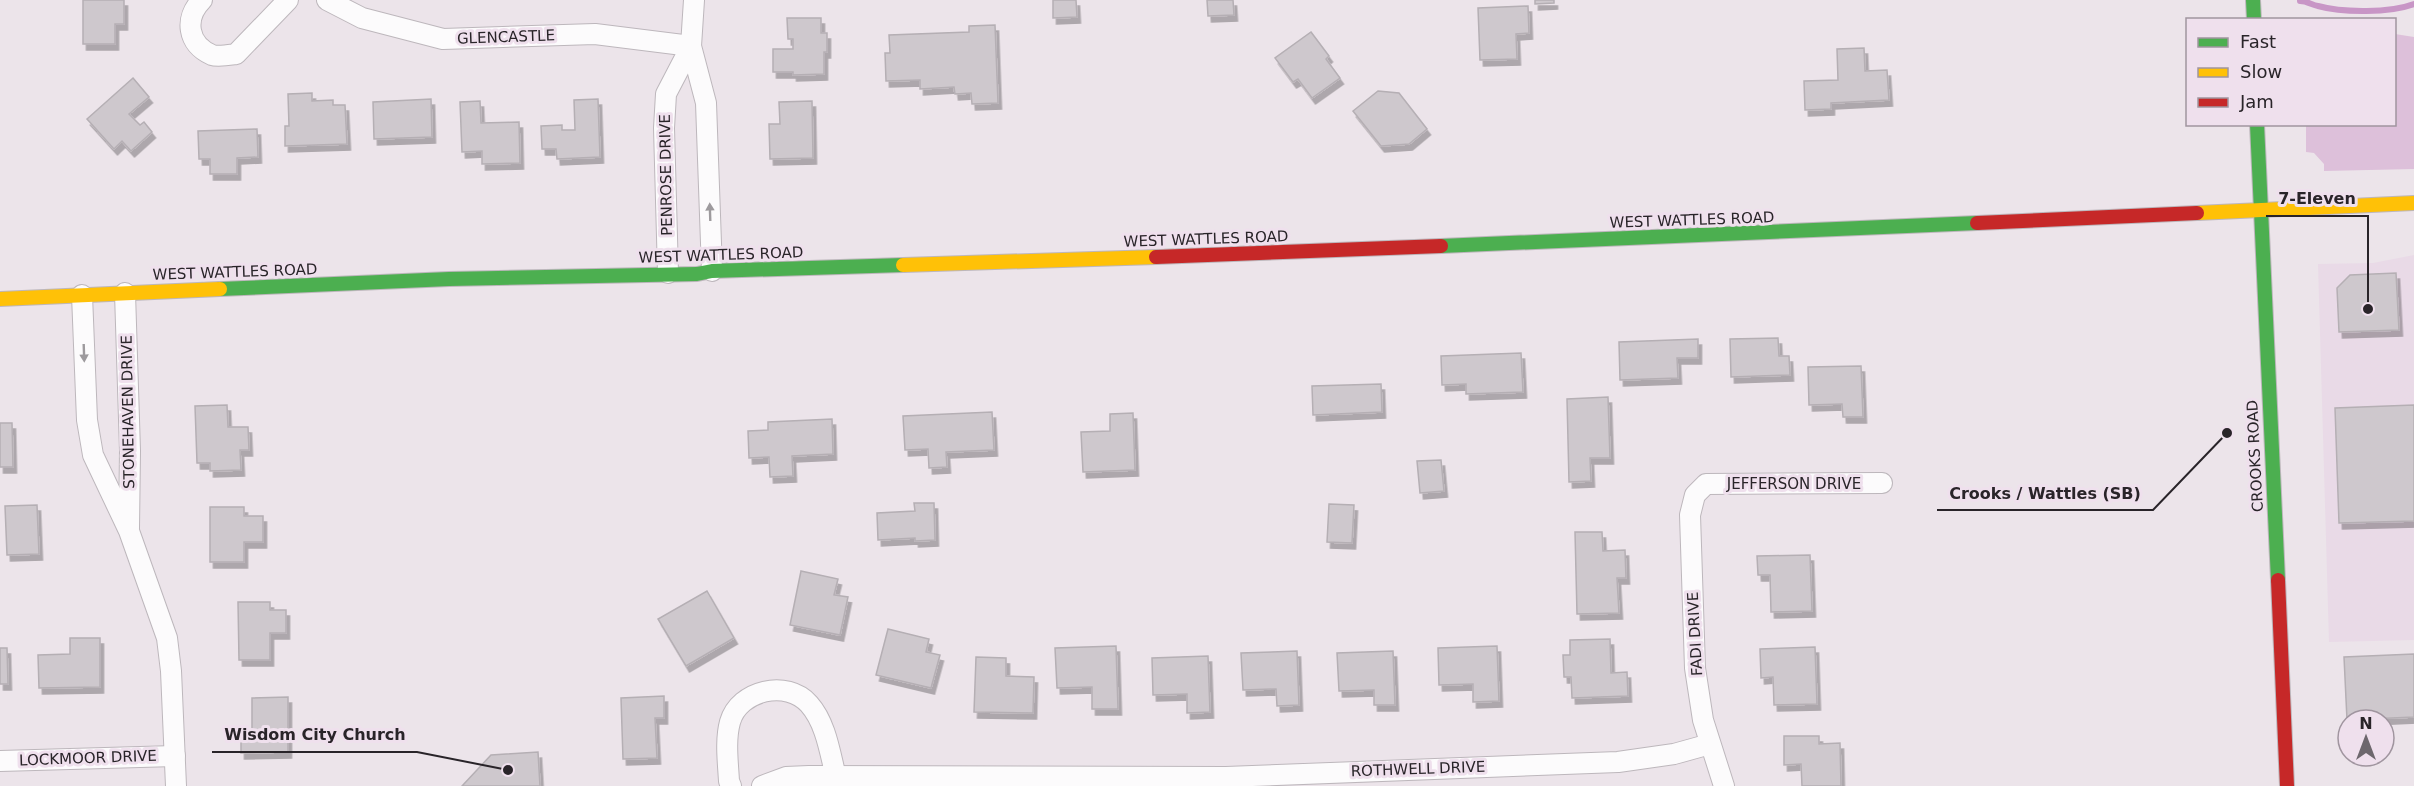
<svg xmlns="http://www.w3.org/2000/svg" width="2414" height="786" viewBox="0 0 2414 786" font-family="'DejaVu Sans',sans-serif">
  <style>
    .built { fill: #e9dae7 }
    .green { fill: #ddc0da }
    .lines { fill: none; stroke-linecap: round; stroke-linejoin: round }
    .stream { stroke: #c896c6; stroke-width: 6 }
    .building { fill: #cec8cd; stroke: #b5afb4; stroke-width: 1.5; filter: url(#shadow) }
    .street-casing { stroke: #bdb7bc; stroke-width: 22 }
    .fast-casing { stroke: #bdb7bc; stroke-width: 16 }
    .slow-casing { stroke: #bdb7bc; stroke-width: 16 }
    .jam-casing { stroke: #bdb7bc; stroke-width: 16 }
    .street { stroke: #fcfbfc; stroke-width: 20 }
    .fast { stroke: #4caf50; stroke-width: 14 }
    .slow { stroke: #ffc107; stroke-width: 14 }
    .jam { stroke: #c62828; stroke-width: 14 }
    .oneway { fill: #9d9a9d }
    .labels { text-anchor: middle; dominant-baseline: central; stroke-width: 6; stroke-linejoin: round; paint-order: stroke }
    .street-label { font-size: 15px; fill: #292429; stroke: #efe0ed }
    .leader { fill: none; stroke: #292429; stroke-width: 2 }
    .callout-dot { fill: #292429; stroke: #efe0ed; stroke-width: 2 }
    .callout-label { font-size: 16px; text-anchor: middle; font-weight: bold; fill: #292429; stroke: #efe0ed; stroke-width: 6; stroke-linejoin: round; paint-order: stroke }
  </style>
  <defs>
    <filter id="shadow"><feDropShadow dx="3.5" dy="6" stdDeviation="0" flood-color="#0004"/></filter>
  </defs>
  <rect width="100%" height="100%" fill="#ece4ea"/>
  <path class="built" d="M2414,255V640L2329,642L2318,264L2373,263Z"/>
  <path class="green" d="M2395,34L2414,37V169L2324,171V164L2314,153L2306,152V125L2394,124Z"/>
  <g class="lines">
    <path class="stream" d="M2300,1C2307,1 2312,5 2318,6C2343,13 2390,13 2414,4"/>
  </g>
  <g class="building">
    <path d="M83,0H124V24H115V44H83Z"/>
    <path d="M1053,0H1076L1077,17L1053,18Z"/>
    <path d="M1207,0H1233L1234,15L1208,16Z"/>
    <path d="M1535,0H1554V3L1535,4Z"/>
    <path d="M1528,6L1529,33L1516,34L1517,59L1480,60L1478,8Z"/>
    <path d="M787,18H821V33H827V52H824V74L793,75V72H773V49H793V39H788Z"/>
    <path d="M995,25L998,103L972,104L971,93L955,94L954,87L920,89V80L886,81L885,53H890L889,35L969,32V26Z"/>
    <path d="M1311,32L1329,56L1326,59L1340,78L1312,98L1298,79L1293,82L1275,58Z"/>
    <path d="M1864,48L1865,71L1887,70L1889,100L1831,103V109L1805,110L1804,81L1838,80L1837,49Z"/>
    <path d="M133,78L149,97L129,114L140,125L144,122L152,132L131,151L122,141L114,149L87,119Z"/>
    <path d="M1378,91L1399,93L1427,129L1409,144L1381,146L1353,111Z"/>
    <path d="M312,93V101L333,100V105H345L347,144L285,146V126H289L288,94Z"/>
    <path d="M431,99L432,137L374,139L373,102Z"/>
    <path d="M598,99L600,157L557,159L556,149H542L541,126L562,125V130H575L574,100Z"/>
    <path d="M480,101L481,123L519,122L520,163L482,164V151L462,152L460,102Z"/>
    <path d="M812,101L813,158L770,159L769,124H780L779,102Z"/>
    <path d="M257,129L258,157L237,158V174H210V159H199L198,131Z"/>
    <path d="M2396,273L2399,330L2339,332L2337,288L2350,275Z"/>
    <path d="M1778,338L1779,356H1789L1790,375L1731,377L1730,339Z"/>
    <path d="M1698,339V358H1677L1678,378L1620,380L1619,342Z"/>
    <path d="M1521,353L1523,392L1466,394V384L1442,385L1441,356Z"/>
    <path d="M1861,366L1863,417H1843L1842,404L1809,405L1808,367Z"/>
    <path d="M1381,384L1382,412L1313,415L1312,386Z"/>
    <path d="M1608,397L1610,458H1590L1591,481L1569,482L1567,399Z"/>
    <path d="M227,405L228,427H248L249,450H240L241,470L210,471V463H197L195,406Z"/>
    <path d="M2414,405V521L2339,523L2335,408Z"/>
    <path d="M992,412L994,450L946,452L947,467L929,468L928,449L905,450L903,416Z"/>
    <path d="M1133,413L1135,470L1083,472L1081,432L1110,431V414Z"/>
    <path d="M832,419L833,454L792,456L793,476L770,477L769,457L749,458L748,431L768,430V422Z"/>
    <path d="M0,423H12L13,467H0Z"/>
    <path d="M1441,460L1444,491L1420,493L1417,461Z"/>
    <path d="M914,503H934L935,540L915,541V538L878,540L877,513L915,511Z"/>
    <path d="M1329,504L1354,505L1352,543L1327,542Z"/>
    <path d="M37,505L39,554L7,555L5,506Z"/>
    <path d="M210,507H244V516H263V542H244V562H210Z"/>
    <path d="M1575,532H1602L1603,551L1625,550L1626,578H1617L1619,613L1577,614Z"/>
    <path d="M1810,555L1812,611L1771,612L1770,575H1758L1757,556Z"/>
    <path d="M801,571L838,579L834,595L848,597L840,635L790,625Z"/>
    <path d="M707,591L734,638L686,666L658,619Z"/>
    <path d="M238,602H270V610H286V633H270V660H239Z"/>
    <path d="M888,629L929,639L926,652L940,655L931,688L876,675Z"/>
    <path d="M70,638H100V687L39,688L38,655L70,654Z"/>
    <path d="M1610,639L1611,673L1627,672L1628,696L1572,698L1571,677H1564L1563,655H1570V640Z"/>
    <path d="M1116,646L1118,709H1092V687L1057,688L1055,648Z"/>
    <path d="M1497,646L1499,701L1473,702V684L1439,685L1438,648Z"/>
    <path d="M1815,647L1817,704L1774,705L1773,677L1761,678L1760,649Z"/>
    <path d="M0,648H7L8,684H0Z"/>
    <path d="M1297,651L1299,705L1277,706L1276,689L1243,690L1241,653Z"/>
    <path d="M1393,651L1395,705H1374V690L1339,691L1337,653Z"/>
    <path d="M2414,654V717L2347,720L2344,657Z"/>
    <path d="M1208,656L1210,712L1187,713V694L1153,695L1152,658Z"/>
    <path d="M976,657L1006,658V676L1034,677L1033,713L974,712Z"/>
    <path d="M664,696V718H655L657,758L623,759L621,698Z"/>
    <path d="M288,697V752L241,753V736H252V698Z"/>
    <path d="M1784,736H1819V744L1840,743L1841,786H1802L1801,764L1784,765Z"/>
    <path d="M538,752L540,786H462L491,755Z"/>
  </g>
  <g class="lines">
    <g class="street-casing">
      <g id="street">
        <path d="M202,0C184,18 187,44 212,55C218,57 229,55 236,54L288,0"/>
        <path d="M327,0L362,18L443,39L595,34L691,46"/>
        <path d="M694,0L691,46L706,103L712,271"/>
        <path d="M668,273L664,128L666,94L691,46"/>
        <path d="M125,293L130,451L129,528"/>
        <path d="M82,295L87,420L93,455L129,531L167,638L171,671L176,786"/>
        <path d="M0,761L175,756"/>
        <path d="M731,786L729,781C728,763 725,740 730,722C739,690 787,679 809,704C826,723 830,753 836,777"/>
        <path d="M762,786L786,777L809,776L1226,777L1618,762L1674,754L1710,744"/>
        <path d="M1724,786L1703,720L1695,668L1690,515L1695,495L1706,484L1882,483"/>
      </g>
    </g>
    <g class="fast-casing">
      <g id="fast">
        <path d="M2253,0L2254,20"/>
        <path d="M2257,124L2278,580"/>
        <path d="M1441,246L1977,223"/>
        <path d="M220,289L449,279L697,274L712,271L903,265"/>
      </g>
    </g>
    <g class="slow-casing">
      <g id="slow">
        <path d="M2197,213L2414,203"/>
        <path d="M903,265L1156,257"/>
        <path d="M0,299L220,289"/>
      </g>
    </g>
    <g class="jam-casing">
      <g id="jam">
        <path d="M1977,223L2197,213"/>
        <path d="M1156,257L1441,246"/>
        <path d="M2278,580L2287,786"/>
      </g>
    </g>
    <use href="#street" class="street"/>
    <use href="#fast" class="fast"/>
    <use href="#slow" class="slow"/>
    <use href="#jam" class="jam"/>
  </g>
  <defs><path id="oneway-solid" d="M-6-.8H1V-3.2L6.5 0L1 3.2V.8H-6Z" transform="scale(1.5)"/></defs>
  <g class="oneway">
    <use href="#oneway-solid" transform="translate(710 212) rotate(-92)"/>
    <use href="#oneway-solid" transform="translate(84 353) rotate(88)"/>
  </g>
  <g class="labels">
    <g class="street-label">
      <text transform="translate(506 37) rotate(-2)">GLENCASTLE</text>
      <text transform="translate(666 175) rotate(-91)">PENROSE DRIVE</text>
      <text transform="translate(1692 220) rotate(-2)">WEST WATTLES ROAD</text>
      <text transform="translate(1206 239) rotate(-2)">WEST WATTLES ROAD</text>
      <text transform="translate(721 255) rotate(-2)">WEST WATTLES ROAD</text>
      <text transform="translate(235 272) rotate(-2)">WEST WATTLES ROAD</text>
      <text transform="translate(128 412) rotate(-91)">STONEHAVEN DRIVE</text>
      <text transform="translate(2255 456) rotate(-93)">CROOKS ROAD</text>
      <text x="1794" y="484">JEFFERSON DRIVE</text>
      <text transform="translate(1695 634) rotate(-93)">FADI DRIVE</text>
      <text transform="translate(88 758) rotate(-2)">LOCKMOOR DRIVE</text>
      <text transform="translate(1418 769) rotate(-2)">ROTHWELL DRIVE</text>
    </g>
  </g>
  <path class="leader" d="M2368 309L2368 216H2266M2227 433L2153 510H1937M508 770L417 752H212"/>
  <g class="callout-dot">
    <circle cx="2368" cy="309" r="6"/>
    <circle cx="2227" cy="433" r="6"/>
    <circle cx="508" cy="770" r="6"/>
  </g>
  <g class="callout-label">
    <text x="2317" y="204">7-Eleven</text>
    <text x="2045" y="499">Crooks / Wattles (SB)</text>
    <text x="315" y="740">Wisdom City Church</text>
  </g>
  <rect x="2186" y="18" width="210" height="108" fill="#efe0ed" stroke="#a0959f" stroke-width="1.5"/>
  <rect x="2198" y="38" width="30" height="9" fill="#4caf50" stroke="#a0959f" stroke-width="1.5"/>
  <text x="2240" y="48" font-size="18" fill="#292429">Fast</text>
  <rect x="2198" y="68" width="30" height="9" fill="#ffc107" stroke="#a0959f" stroke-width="1.5"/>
  <text x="2240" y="78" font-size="18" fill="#292429">Slow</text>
  <rect x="2198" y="98" width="30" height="9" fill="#c62828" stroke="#a0959f" stroke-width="1.5"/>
  <text x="2240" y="108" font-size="18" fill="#292429">Jam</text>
  <g transform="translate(2366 738)"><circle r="28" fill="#efe0ed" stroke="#a0959f" stroke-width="1.5"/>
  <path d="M0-4.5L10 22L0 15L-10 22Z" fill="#6d676d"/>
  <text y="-9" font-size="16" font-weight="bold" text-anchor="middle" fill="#292429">N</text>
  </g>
</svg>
